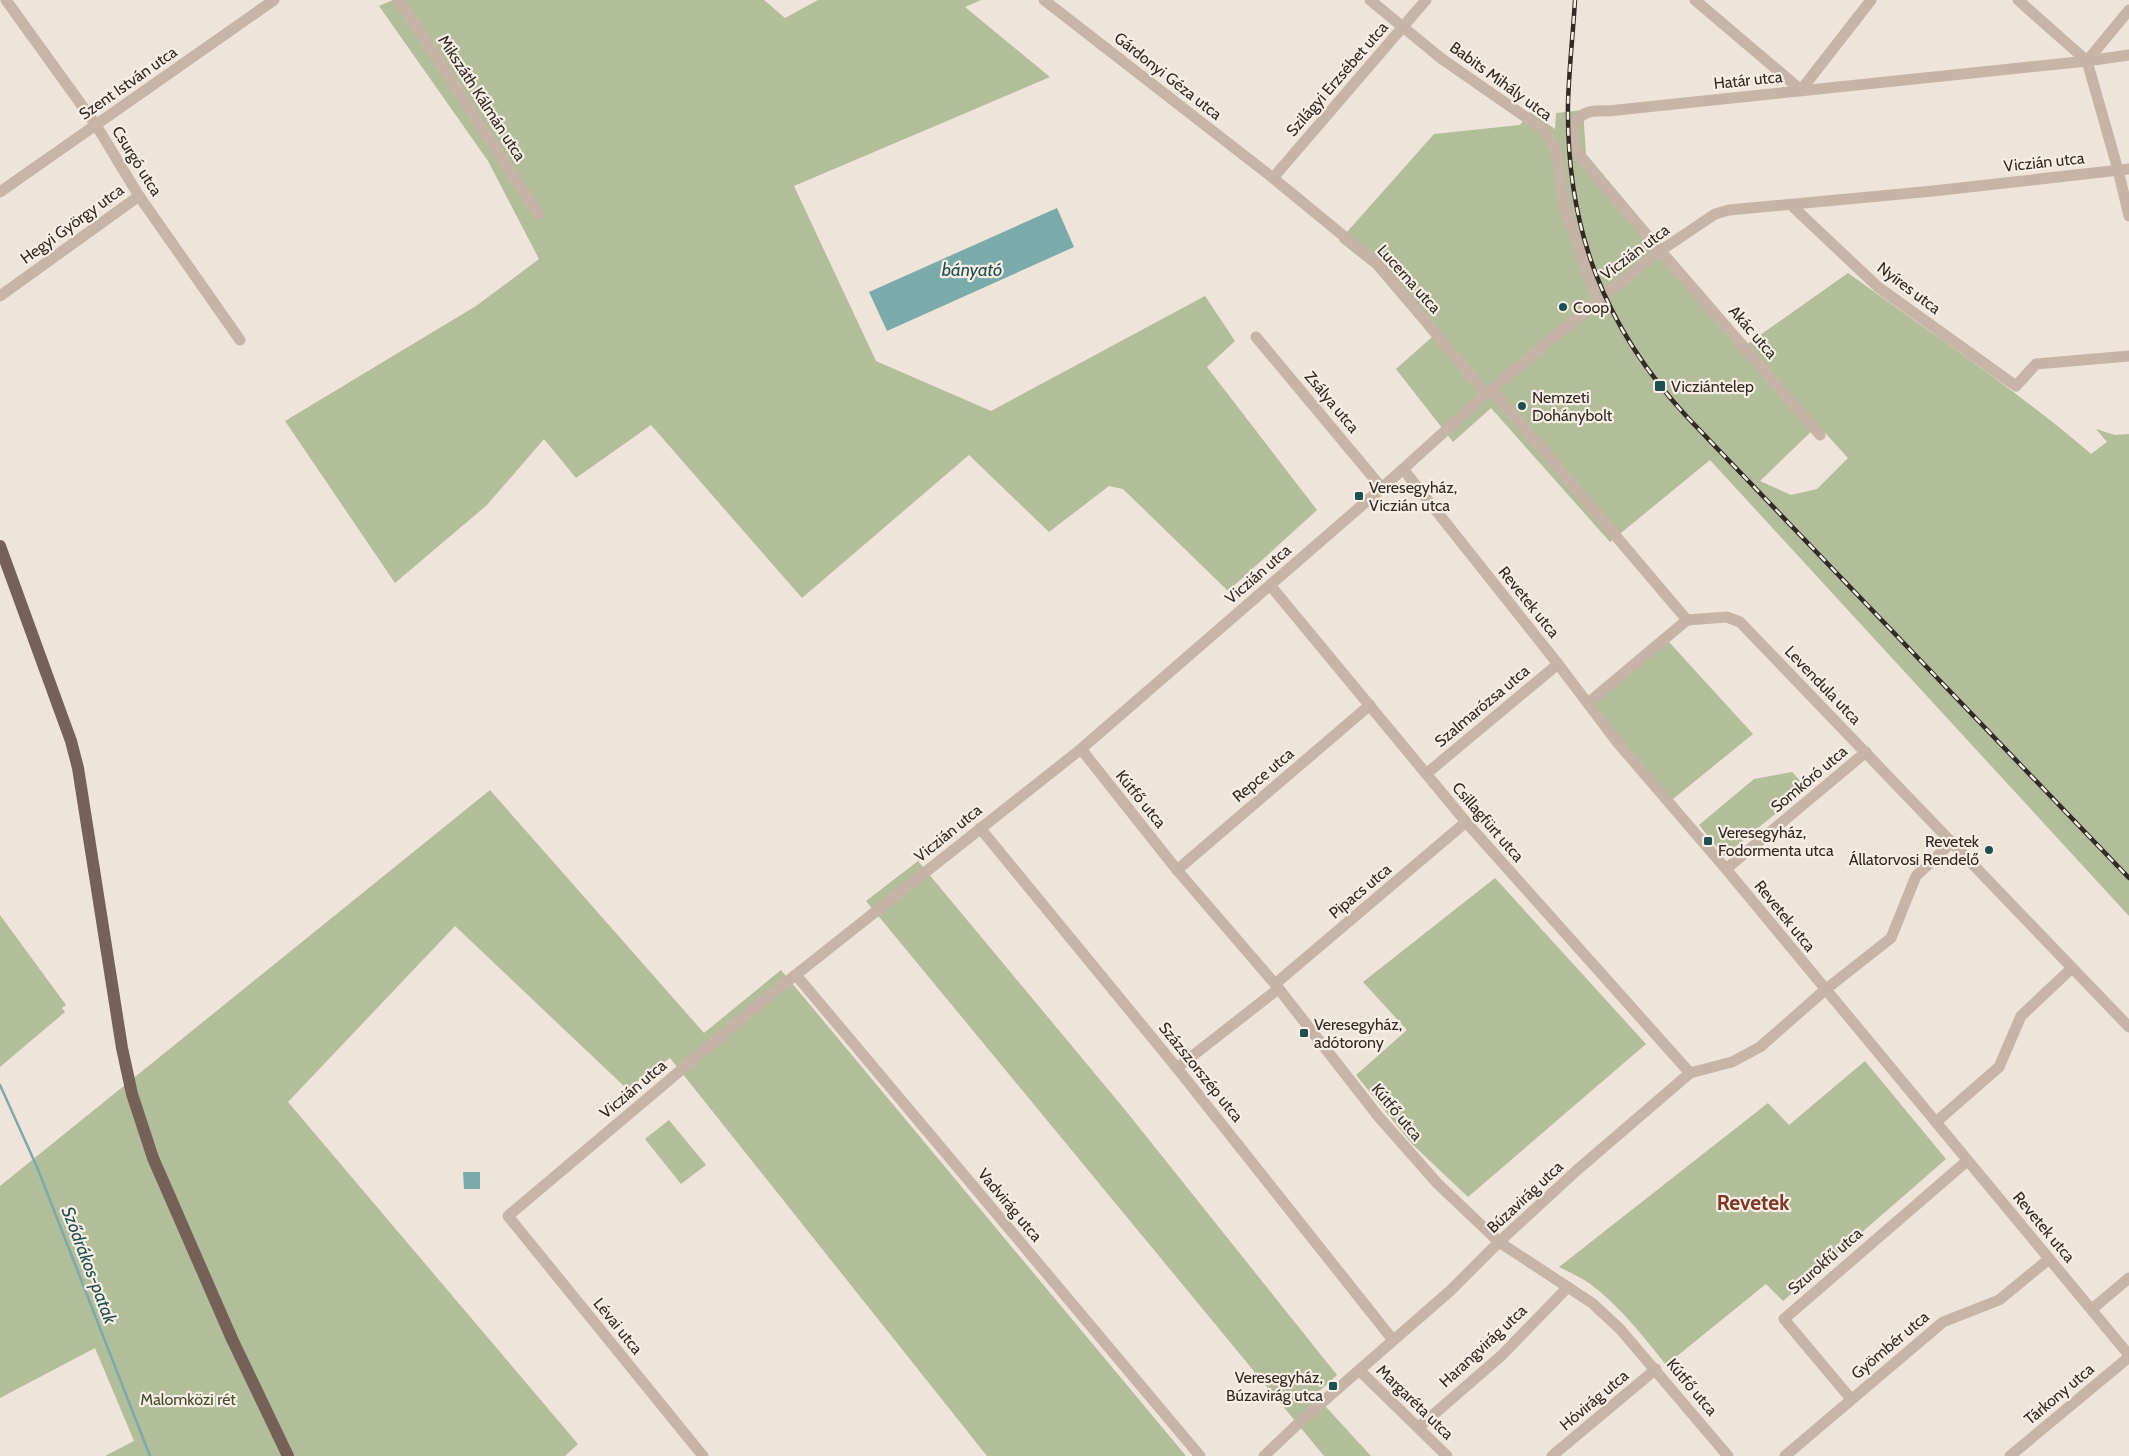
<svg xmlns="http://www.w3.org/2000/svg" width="2129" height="1456" viewBox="0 0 2129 1456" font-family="Cabin,sans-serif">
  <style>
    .green { fill: #b2bd9a; fill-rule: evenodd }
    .water { fill: #7aaaaa }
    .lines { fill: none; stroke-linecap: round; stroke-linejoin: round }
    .stream { stroke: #7aaaaa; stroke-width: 2.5 }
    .minor { stroke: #c6b4a6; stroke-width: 11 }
    .major { stroke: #746158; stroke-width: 12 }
    .rail-casing { stroke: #332a26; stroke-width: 4.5 }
    .rail { stroke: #f7eee5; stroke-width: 2.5; stroke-dasharray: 8; stroke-linecap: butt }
    .poi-dot { fill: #1f4f51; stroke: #f7eee5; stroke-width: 2 }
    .labels { text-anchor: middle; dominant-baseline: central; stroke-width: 4.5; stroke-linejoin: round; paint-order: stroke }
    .street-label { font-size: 16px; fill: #332a26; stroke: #f7eee5 }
    .poi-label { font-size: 16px; fill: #332a26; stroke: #f7eee5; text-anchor: start }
    .park-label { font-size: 16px; fill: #434f2c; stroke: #f7eee5 }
    .water-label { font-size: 18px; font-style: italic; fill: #1f4f51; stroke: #f7eee5 }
    .district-label { font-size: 21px; font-weight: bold; fill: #7c3725; stroke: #f7eee5 }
  </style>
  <rect width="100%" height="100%" fill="#efe4d9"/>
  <g class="green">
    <path d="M393,0H764L785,18L818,0H981L965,7L1050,77L794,186L876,361L991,411L1205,296L1235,341L1207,367L1317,510L1228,591L1123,489L1109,486L1049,532L969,455L802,598L651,425L576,478L544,439L487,505L395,583L285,421L476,306L539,259L488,161L379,6Z"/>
    <path d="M1583,110L1586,154L1746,345L1848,273C1930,332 2014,388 2091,454L2107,442L2096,429L2115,435L2129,434V916L1710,460L1610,542L1491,408L1453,442L1396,369L1432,337L1373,268L1339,241L1434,134L1520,125L1530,112L1555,129L1556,113ZM1818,425L1848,458L1817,489L1791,495L1760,481Z"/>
    <path d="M1669,642L1753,734L1673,799L1621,741L1594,703Z"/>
    <path d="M1792,772L1807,788L1724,856L1699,825L1754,779Z"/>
    <path d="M490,790L704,1033L781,970L1186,1456H987L670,1058L627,1089L455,926L288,1102L578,1444L565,1456H105L134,1441L95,1348L0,1398V1186Z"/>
    <path d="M918,861L1126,1111L1337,1375L1315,1395L1371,1456H1324L866,901Z"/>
    <path d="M1495,878L1646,1044L1468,1197L1412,1144L1356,1075L1407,1030L1363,982Z"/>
    <path d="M0,915L66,1005L62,1008L65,1012L0,1067Z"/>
    <path d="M1865,1061L1946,1159L1783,1301L1766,1284L1666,1365C1643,1336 1620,1306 1589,1283C1580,1277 1569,1272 1559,1267L1768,1103L1789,1125Z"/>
    <path d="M669,1120L706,1165L681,1184L645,1139Z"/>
  </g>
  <g class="water">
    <path d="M1057,208L1074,247L887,331L869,292Z"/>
    <path d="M463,1172H480V1189H464Z"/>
  </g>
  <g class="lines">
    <path class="stream" d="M0,1085L37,1167L150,1456"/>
    <g class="minor">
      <path d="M6,0L96,125L139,196L240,340"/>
      <path d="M399,0L538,214"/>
      <path d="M1044,0L1273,178L1379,265L1486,394"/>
      <path d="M1370,0L1442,59L1543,129L1556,150L1565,208L1597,301"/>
      <path d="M1695,0L1801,90L1871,0"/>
      <path d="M2018,0L2087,61"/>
      <path d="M2087,61L2118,170L2129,216"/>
      <path d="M2087,61L2129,10"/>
      <path d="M1273,178L1426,0"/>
      <path d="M0,192L274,0"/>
      <path d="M1791,205L1878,287L2016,386L2036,364L2129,356"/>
      <path d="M0,296L139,196"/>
      <path d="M1256,337L1382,488"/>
      <path d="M1492,390L1687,620L1727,617L1740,622L2129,1027"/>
      <path d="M1820,435L1589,168C1585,162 1578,155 1576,148C1574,143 1574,137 1574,132C1574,112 1592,110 1608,111L2087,61L2129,55"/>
      <path d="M1403,469L1558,664L1617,742L1726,869L2129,1355"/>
      <path d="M1270,585L1466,822L1690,1073"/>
      <path d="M1588,703L1687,620"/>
      <path d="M1081,749L1177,870L1275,984L1378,1116L1437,1183L1499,1242L1592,1303L1620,1329L1728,1456"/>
      <path d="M1426,774L1558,664"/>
      <path d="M980,828L1177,1068L1393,1340"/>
      <path d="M1726,869L1866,752"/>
      <path d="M1177,870L1370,705"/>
      <path d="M796,975L1200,1456"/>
      <path d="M1275,984L1466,822"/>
      <path d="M1177,1068L1278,989"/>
      <path d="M1936,1122L1999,1067L2021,1016L2072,968"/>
      <path d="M2092,1309L2129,1278"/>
      <path d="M1360,1371L1447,1456"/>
      <path d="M1851,1399L1784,1319L1967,1161"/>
      <path d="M1419,1427L1501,1356L1568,1287"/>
      <path d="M703,1456L508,1216L764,1000L1081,749L1382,488L1486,394L1591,306L1660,251L1715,214L1729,210L1933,191L2129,169"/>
      <path d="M1264,1456L1303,1419L1450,1291L1499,1242L1576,1171L1690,1073L1732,1062L1760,1047L1825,990L1891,938L1916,876L1952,842"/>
      <path d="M1552,1456L1656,1369"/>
      <path d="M1785,1456L1943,1322L1999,1300L2049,1259"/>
      <path d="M2010,1456L2129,1357"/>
    </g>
    <path class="major" d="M0,546L71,741L78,768L122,1048L132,1094L153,1158L232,1339L288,1456"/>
    <g class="rail-casing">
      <path id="rail" d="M1575,0C1573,34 1569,69 1568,103C1566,228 1603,326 1688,418L2129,878"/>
    </g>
    <use href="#rail" class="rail"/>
  </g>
  <g class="poi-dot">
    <circle cx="1563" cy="307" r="5"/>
    <rect x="1654" y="380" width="12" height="12" rx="2.5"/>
    <circle cx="1522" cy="406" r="5"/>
    <rect x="1354" y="491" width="10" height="10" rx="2.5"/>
    <rect x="1703" y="836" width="10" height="10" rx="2.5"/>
    <circle cx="1989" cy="850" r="5"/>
    <rect x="1299" y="1028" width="10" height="10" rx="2.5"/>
    <rect x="1328" y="1381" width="10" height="10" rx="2.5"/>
  </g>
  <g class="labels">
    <g class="street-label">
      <text transform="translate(1168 76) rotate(38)">Gárdonyi Géza utca</text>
      <text transform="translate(1337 79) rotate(-49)">Szilágyi Erzsébet utca</text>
      <text transform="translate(1748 80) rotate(-6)">Határ utca</text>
      <text transform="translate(1501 81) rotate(36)">Babits Mihály utca</text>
      <text transform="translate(128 83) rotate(-35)">Szent István utca</text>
      <text transform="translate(482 98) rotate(57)">Mikszáth Kálmán utca</text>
      <text transform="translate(137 161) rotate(58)">Csurgó utca</text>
      <text transform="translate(2044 162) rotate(-6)">Viczián utca</text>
      <text transform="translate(72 224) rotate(-36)">Hegyi György utca</text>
      <text transform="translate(1635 252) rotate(-37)">Viczián utca</text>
      <text transform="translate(1409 279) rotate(48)">Lucerna utca</text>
      <text transform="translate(1909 288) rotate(37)">Nyíres utca</text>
      <text transform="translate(1753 332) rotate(49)">Akác utca</text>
      <text transform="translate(1332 402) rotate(50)">Zsálya utca</text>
      <text transform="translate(1258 574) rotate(-41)">Viczián utca</text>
      <text transform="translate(1529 602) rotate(51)">Revetek utca</text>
      <text transform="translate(1823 685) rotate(46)">Levendula utca</text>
      <text transform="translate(1482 706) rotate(-40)">Szalmarózsa utca</text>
      <text transform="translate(1263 775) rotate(-40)">Repce utca</text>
      <text transform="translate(1809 779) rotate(-40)">Somkóró utca</text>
      <text transform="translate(1141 799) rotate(51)">Kútfő utca</text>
      <text transform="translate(1488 822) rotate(49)">Csillagfürt utca</text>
      <text transform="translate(948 833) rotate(-39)">Viczián utca</text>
      <text transform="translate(1360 891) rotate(-40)">Pipacs utca</text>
      <text transform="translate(1785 916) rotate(51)">Revetek utca</text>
      <text transform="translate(1201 1072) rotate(51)">Százszorszép utca</text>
      <text transform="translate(633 1089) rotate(-40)">Viczián utca</text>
      <text transform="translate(1397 1112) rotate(50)">Kútfő utca</text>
      <text transform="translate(1525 1197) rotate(-43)">Búzavirág utca</text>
      <text transform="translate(1010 1205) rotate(50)">Vadvirág utca</text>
      <text transform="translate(2044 1227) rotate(50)">Revetek utca</text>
      <text transform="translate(1825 1261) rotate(-41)">Szurokfű utca</text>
      <text transform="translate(618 1326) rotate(51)">Lévai utca</text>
      <text transform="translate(1890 1345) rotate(-40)">Gyömbér utca</text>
      <text transform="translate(1483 1346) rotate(-43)">Harangvirág utca</text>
      <text transform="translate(1692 1387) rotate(50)">Kútfő utca</text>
      <text transform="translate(2059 1394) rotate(-40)">Tárkony utca</text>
      <text transform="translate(1594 1400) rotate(-40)">Hóvirág utca</text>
      <text transform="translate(1415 1402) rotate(44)">Margaréta utca</text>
    </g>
    <g class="poi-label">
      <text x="1573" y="307">Coop</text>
      <text x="1671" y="386">Vicziántelep</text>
      <text x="1532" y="397">Nemzeti<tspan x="1532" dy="18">Dohánybolt</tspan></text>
      <text x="1369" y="487">Veresegyház,<tspan x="1369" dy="18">Viczián utca</tspan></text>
      <text x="1718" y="832">Veresegyház,<tspan x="1718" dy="18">Fodormenta utca</tspan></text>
      <text x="1979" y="841" text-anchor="end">Revetek<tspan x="1979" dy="18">Állatorvosi Rendelő</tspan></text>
      <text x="1314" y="1024">Veresegyház,<tspan x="1314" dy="18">adótorony</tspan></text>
      <text x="1323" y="1377" text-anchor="end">Veresegyház,<tspan x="1323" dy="18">Búzavirág utca</tspan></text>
    </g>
    <g class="park-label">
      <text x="188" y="1399">Malomközi rét</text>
    </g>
    <g class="water-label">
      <text x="972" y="270">bányató</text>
      <text transform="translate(89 1265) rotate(69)">Sződrákos-patak</text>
    </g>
    <g class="district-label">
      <text x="1753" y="1202">Revetek</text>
    </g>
  </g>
</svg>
